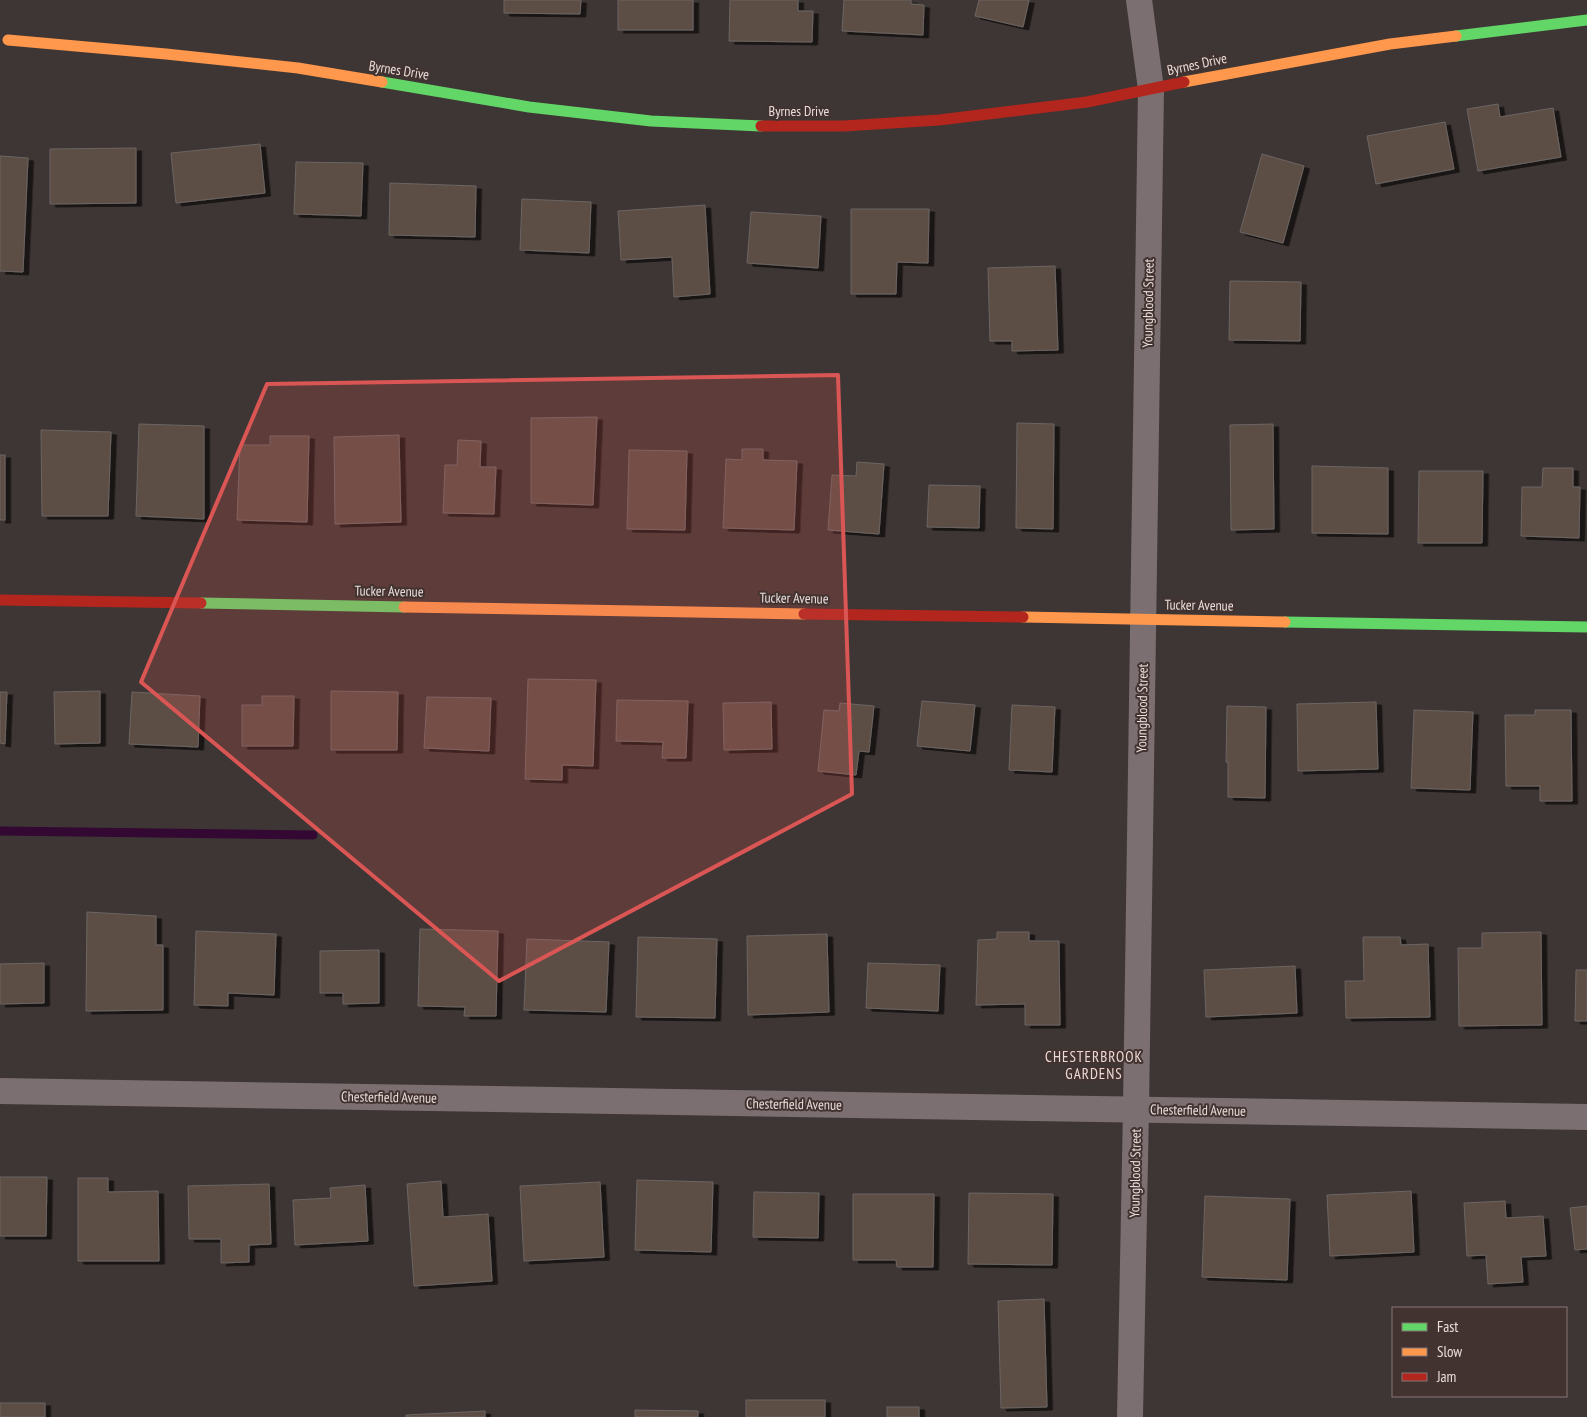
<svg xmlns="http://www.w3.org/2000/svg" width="1587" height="1417" viewBox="0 0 1587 1417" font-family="'PT Sans Narrow',sans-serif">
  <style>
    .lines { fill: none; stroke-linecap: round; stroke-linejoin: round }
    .stream { stroke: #330832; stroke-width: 9 }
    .building { fill: #5c4e44; stroke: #6c6563; filter: url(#shadow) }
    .street { stroke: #7c6f72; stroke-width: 26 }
    .fast { stroke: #63d668; stroke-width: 11 }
    .slow { stroke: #ff974d; stroke-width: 11 }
    .jam { stroke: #b3261e; stroke-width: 11 }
    .marked { fill: #da5655; fill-opacity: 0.2; stroke: #da5655; stroke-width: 4; stroke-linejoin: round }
    .labels { text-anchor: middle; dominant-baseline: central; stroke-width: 4; stroke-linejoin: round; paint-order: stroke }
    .street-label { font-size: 14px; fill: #e8dedc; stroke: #423330 }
    .neighbourhood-label { font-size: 15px; letter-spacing: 1px; fill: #edd9d6; stroke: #423330 }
  </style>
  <defs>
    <filter id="shadow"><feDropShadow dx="5.5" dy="3" stdDeviation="0" flood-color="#0009"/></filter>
  </defs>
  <rect width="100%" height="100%" fill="#3e3634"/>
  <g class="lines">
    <path class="stream" d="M0,831L313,835"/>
  </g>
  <g class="building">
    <path d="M504,0H581L580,14L504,13Z"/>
    <rect x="618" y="0" width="75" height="30"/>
    <path d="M730,0H798V11H813L812,42L729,41Z"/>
    <path d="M844,0H911V4L924,5L923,35L842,31Z"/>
    <path d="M979,0H1029L1023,27L975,16Z"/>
    <path d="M1498,104L1500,117L1553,108L1561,157L1478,171L1467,109Z"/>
    <path d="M1445,122L1454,169L1376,184L1367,136Z"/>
    <path d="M260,144L265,193L176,203L171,153Z"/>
    <path d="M136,148V203L50,204V149Z"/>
    <path d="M1262,154L1304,166L1283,243L1240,232Z"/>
    <path d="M0,156L28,158L23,272L0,271Z"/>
    <path d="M296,162L363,163L361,216L294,214Z"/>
    <path d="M390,183L476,186L475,237L389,235Z"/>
    <path d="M522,199L591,202L589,253L520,250Z"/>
    <path d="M705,205L710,294L674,297L672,257L621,260L618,211Z"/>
    <path d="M851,209H929L928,263L897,262L896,294H851Z"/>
    <path d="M751,212L821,216L818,268L747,263Z"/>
    <path d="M1055,266L1058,350L1012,351V341H990L988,268Z"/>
    <path d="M1230,281L1301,282L1300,341L1229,340Z"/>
    <path d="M597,417L593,505L531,503V418Z"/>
    <path d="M1017,423L1054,424L1053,529L1016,528Z"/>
    <path d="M139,424L204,426V519L136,516Z"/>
    <path d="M1273,424L1274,529L1231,530L1230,425Z"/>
    <path d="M41,430L111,432L108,516H42Z"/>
    <path d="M399,435L401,522L335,524L334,437Z"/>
    <path d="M270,436H309L307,522L237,520L240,445H270Z"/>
    <path d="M458,440L481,441L480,467H496L494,514L443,513L445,465H457Z"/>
    <path d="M742,449H763V460L797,461L794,530L723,528L726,459L742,460Z"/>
    <path d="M629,450L687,451L685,530L627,529Z"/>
    <rect x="0" y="455" width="5" height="65"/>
    <path d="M857,462L884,464L879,534L828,530L832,475L856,476Z"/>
    <path d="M1312,466L1388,468V534L1312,533Z"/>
    <path d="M1543,468H1573V487H1580L1579,538L1521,536L1522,487H1542Z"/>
    <path d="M1419,471H1483L1482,543H1418Z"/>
    <path d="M929,485L980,486L979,528L927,527Z"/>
    <path d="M528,679L596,680L593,766L562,765V780L525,779Z"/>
    <path d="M100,691V743L55,744L54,692Z"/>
    <path d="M331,691L398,692L397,750H331Z"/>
    <path d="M0,692H7L5,744L0,743Z"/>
    <path d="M132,692L200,696L198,747L129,744Z"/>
    <path d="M262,696H294L293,746H242V705H262Z"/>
    <path d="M427,697L491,698L489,751L424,748Z"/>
    <path d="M617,700L688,701L686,758H662L663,742L616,741Z"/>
    <path d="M922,701L975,705L970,751L917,746Z"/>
    <path d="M771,702L772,749L724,750L723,703Z"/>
    <path d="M1376,702L1378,769L1298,771L1297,704Z"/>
    <path d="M840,703L874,706L869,752L859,751L856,775L818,771L824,710L839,711Z"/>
    <path d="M1012,705L1055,707L1052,772L1009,770Z"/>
    <path d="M1227,706L1266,707L1265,798L1228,797V762H1226Z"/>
    <path d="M1414,710L1473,712L1470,790L1411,788Z"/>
    <path d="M1535,710H1571L1572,801H1540V786H1506L1505,715H1535Z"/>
    <path d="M87,912L156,916V945H163V1010L86,1011Z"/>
    <path d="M420,929L498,931L496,1016H464L465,1007L418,1006Z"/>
    <path d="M196,931L276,934L274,995L228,993V1006L194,1005Z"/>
    <path d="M997,932H1029V941H1059L1060,1025H1025V1004L976,1005L978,940L997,939Z"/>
    <path d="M1541,932L1542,1025L1459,1026L1458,948H1482V933Z"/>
    <path d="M827,934L829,1012L748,1015L747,936Z"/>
    <path d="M638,937L717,939L715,1018L636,1017Z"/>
    <path d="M1363,937H1400L1401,945L1428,944L1430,1017L1346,1018L1345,981H1364Z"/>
    <path d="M527,939L609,942L606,1012L524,1010Z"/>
    <path d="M379,950V1003L343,1004V993H320V951Z"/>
    <path d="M44,963V1003L0,1004V964Z"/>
    <path d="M868,963L940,965L938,1011L866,1008Z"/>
    <path d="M1295,966L1297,1013L1206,1017L1204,970Z"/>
    <path d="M1576,970H1587V1021H1575Z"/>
    <path d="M0,1177H47L46,1236H0Z"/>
    <path d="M78,1178H108V1192L158,1191L159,1261H78Z"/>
    <path d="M637,1180L713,1182L711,1252L635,1250Z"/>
    <path d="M441,1181L443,1217L488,1214L492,1281L414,1286L407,1184Z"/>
    <path d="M600,1182L604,1257L524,1261L520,1186Z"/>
    <path d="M269,1184L271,1244L249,1245V1262L221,1263V1239H189L188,1186Z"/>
    <path d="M365,1185L368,1241L295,1245L293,1200L331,1198L330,1188Z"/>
    <path d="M1411,1191L1414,1252L1330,1256L1327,1195Z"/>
    <path d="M754,1192L819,1193L818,1238L753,1237Z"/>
    <path d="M969,1193L1053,1194L1052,1265L968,1264Z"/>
    <path d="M853,1194H934L933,1267H897L896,1260H853Z"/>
    <path d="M1205,1196L1290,1199L1287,1280L1202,1277Z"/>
    <path d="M1505,1201L1506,1218L1543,1216L1546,1256L1521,1257L1523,1282L1488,1284L1486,1255L1467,1256L1464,1203Z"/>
    <path d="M1587,1206V1249L1575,1250L1570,1208Z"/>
    <path d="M1044,1299L1047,1407L1001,1408L998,1301Z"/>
    <rect x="746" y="1400" width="79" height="17"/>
    <rect x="0" y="1403" width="45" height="14"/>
    <rect x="887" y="1407" width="32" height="10"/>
    <path d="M635,1410L698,1411V1417H635Z"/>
    <path d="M485,1411V1417H406V1415Z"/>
  </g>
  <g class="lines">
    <g class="street">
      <path d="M0,1091L1587,1117"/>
      <path d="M1130,1417L1136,1109L1151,89L1139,0"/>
    </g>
    <g class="fast">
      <path d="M1456,36L1587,20"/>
      <path d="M382,82L529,107L651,121L761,126"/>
      <path d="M201,603L404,607"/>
      <path d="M1285,622L1587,627"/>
    </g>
    <g class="slow">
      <path d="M8,40L166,54L298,68L382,82"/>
      <path d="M1184,82L1390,44L1456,36"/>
      <path d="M404,607L804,614"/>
      <path d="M1023,617L1285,622"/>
    </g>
    <g class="jam">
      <path d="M761,126H844L939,120L1087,102L1184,82"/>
      <path d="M0,600L201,603"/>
      <path d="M804,614L1023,617"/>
    </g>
  </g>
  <path class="marked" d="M838,375L852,794L499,981L141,682L267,384Z"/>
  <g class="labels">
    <g class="street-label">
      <text transform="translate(1197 64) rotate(-12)">Byrnes Drive</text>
      <text transform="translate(399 70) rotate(9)">Byrnes Drive</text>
      <text x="799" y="111">Byrnes Drive</text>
      <text transform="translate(1148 303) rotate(-89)">Youngblood Street</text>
      <text transform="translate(389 591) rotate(1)">Tucker Avenue</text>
      <text transform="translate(794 598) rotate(1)">Tucker Avenue</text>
      <text transform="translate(1199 605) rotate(1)">Tucker Avenue</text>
      <text transform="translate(1142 708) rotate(-89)">Youngblood Street</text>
      <text transform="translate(389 1097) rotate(1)">Chesterfield Avenue</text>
      <text transform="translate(794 1104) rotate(1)">Chesterfield Avenue</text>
      <text transform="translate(1198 1110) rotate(1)">Chesterfield Avenue</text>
      <text transform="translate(1135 1173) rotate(-89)">Youngblood Street</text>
    </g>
    <g class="neighbourhood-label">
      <text x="1094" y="1056">CHESTERBROOK<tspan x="1094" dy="17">GARDENS</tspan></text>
    </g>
  </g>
  <rect x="1392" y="1307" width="175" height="90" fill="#423330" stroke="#847775"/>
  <rect x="1402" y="1323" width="25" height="8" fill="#63d668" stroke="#847775"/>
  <text x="1437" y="1332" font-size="15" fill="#e8dedc">Fast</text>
  <rect x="1402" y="1348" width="25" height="8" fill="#ff974d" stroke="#847775"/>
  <text x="1437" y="1357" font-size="15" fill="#e8dedc">Slow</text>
  <rect x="1402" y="1373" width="25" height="8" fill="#b3261e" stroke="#847775"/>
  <text x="1437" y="1382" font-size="15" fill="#e8dedc">Jam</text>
</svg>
